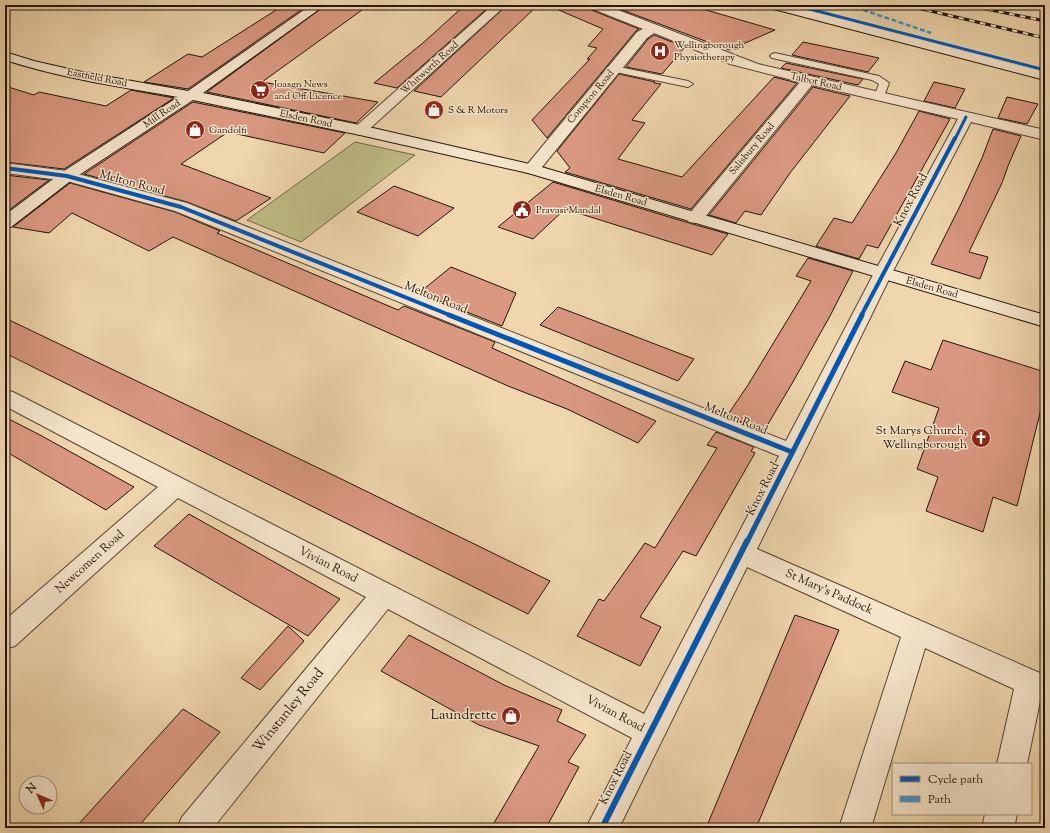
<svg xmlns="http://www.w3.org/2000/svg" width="1050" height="833" viewBox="0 0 1050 833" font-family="'Sorts Mill Goudy',serif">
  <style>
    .green { fill: #bfbc86; stroke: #706847 }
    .building { fill: #da9881; stroke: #211408 }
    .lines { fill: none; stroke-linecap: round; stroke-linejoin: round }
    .lane-casing { stroke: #544431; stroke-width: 2 }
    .street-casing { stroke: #544431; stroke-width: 2 }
    .secondary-casing { stroke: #211408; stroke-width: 2 }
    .lane { fill: #f5e4ca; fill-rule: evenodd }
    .street { fill: #f5e4ca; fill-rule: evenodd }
    .secondary { fill: #f5e4ca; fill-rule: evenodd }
    .rail-casing { stroke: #211408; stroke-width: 3 }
    .rail { stroke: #f5e4ca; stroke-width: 2; stroke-dasharray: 5.5; stroke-linecap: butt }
    .quiet { stroke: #3a93d1; stroke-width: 2.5; stroke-dasharray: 5 2.5; stroke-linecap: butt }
    .cycleway-far3-casing { stroke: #f5e4ca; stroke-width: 4.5 }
    .cycleway-far2-casing { stroke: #f5e4ca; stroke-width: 6 }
    .cycleway-far1-casing { stroke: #f5e4ca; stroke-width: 8 }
    .cycleway-casing { stroke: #f5e4ca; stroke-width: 9 }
    .cycleway-far3 { stroke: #0057b8; stroke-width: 3 }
    .cycleway-far2 { stroke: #0057b8; stroke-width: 4 }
    .cycleway-far1 { stroke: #0057b8; stroke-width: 5 }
    .cycleway { stroke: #0057b8; stroke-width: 6 }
    .labels { text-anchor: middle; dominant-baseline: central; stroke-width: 3; stroke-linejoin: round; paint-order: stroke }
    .far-poi-label { font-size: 10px; fill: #211408; stroke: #f5e4ca; text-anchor: start }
    .far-street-label { font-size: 10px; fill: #211408; stroke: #f5e4ca }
    .street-label { font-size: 12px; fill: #211408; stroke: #f5e4ca }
    .poi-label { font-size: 12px; fill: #211408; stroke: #f5e4ca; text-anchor: end }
    .near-street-label { font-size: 14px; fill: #211408; stroke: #f5e4ca }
    .near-poi-label { font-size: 14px; fill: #211408; stroke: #f5e4ca; text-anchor: end }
  </style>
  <rect width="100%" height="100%" fill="#efd6ad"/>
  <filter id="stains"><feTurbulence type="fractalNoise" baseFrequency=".005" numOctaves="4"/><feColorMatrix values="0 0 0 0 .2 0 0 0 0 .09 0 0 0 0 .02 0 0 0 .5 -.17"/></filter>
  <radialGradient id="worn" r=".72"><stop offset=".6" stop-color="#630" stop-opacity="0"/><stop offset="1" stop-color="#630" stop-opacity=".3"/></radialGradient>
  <path class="green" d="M355,142L415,155L301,242L247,220Z"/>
  <g class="building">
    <path d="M284,5H308L188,89L144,82L188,54L202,57Z"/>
    <path d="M326,5H369L262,82L378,102L356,123L207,92Z"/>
    <path d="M465,5H491L397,88L374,83L424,42Z"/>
    <path d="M507,5H538L441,97L414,91Z"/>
    <path d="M547,5H587L589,9L639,29L636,31L547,138L532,120L590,59H587L597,48L588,46L603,29Z"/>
    <path d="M609,5H689L775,30L729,50Z"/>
    <path d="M654,35L685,47L662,74L626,67L648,39Z"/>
    <path d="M803,42L856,53L879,58L868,72L792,55Z"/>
    <path d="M786,63L863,79L858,85L781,68Z"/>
    <path d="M619,74L655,82L654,83L661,84L632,120L645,123L618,159L682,177L774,77L797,83L691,209L565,172L570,168L557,151Z"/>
    <path d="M934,82L965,89L955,108L924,101Z"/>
    <path d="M5,86L34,95L39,92L106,106L131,90L174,98L64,169L5,162Z"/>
    <path d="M813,87L850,96L790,173L761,215L745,211L736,223L709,215Z"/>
    <path d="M1007,97L1038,104L1027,124L998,118Z"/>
    <path d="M193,102L345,133L324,153L228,132L181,164L271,198L236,221L187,202L84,174Z"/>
    <path d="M919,111L950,119L878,248L867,245L859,259L816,246L834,218L852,223L896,153Z"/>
    <path d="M993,129L1021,136L1008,166L1002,183L969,252L988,257L980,279L931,264L961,204L982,158Z"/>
    <path d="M5,175L49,180L5,213Z"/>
    <path d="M553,182L689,223L728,234L712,255L565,209L533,239L498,227Z"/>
    <path d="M70,183L175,212L220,231L217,233L398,310L404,306L495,342L492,348L656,421L638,443L567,409L508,386L173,237L149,251L72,213L49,233L13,227Z"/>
    <path d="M394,186L454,208L418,236L357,212Z"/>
    <path d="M808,258L853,271L830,316L794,380L764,431L727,416L748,385L811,281L796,276Z"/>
    <path d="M451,267L516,293L502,326L419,293Z"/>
    <path d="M558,307L574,313L694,359L678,381L540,325Z"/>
    <path d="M5,318L331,474L550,581L528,614L5,353Z"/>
    <path d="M943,340L1045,372V393L1017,506L993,497L983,532L926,511L938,477L917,469L939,408L892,392L905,361L931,370Z"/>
    <path d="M5,417L40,435L134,487L106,510L5,451Z"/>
    <path d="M716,432L754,447L751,451L755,453L696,556L683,551L640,617L661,627L640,666L577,636L599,599L604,601L645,543L655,548L717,448L707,445Z"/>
    <path d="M189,514L244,545L340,599L308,636L154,546Z"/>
    <path d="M795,615L839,630L756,828H706Z"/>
    <path d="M288,626L304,641L260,690L241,678Z"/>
    <path d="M409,635L504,685L562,710L557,721L586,735L568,762L579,767L546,828H491L539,746L479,725L381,671Z"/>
    <path d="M183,709L220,732L137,828H75Z"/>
  </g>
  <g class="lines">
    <g class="lane-casing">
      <g id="lane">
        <path d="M775,53L879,76L889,83L883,99H875L874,97L879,84L872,80L772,58L770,56L772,54Z"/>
        <path d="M614,66L688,81L693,84L688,87L611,71L609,69Z"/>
      </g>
    </g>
    <g class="street-casing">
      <g id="street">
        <path d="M493,5H506L365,133L360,135L355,133L352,130L355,127Z"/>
        <path d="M588,5H605L758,64L1045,130V140L971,122L892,273L757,549L1040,673L1044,682L1027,764H997L1014,689L925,648L871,828H839L901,637L747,567L619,828H586L632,738L388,609L213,828H177L182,817L366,597L178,498L15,646L5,649V620L158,487L5,406V390L13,392L644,714L779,456L175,211L67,181L5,173V163L67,171L187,203L786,441L874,273L958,119L812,85L701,222L695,223L689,222L686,218L689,214L800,82L730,64L654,33L647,38L538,172L532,174L526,172L524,169L526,166L637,32L643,29L590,8Z"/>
        <path d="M985,814H1017L1014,828H982Z"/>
      </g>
    </g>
    <g class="secondary-casing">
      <g id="secondary">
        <path d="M311,5H325L203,93L360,125L538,166L1045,315V327L528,173L360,135L193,100L73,179L11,227L5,228V215L61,173L178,97C120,87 61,78 5,60V52L34,61L82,72L188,91Z"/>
        <path d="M768,5H788L1045,72V80L770,8Z"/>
      </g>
    </g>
    <use href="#lane" class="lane"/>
    <use href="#street" class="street"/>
    <use href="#secondary" class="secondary"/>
    <g class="rail-casing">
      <g id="rail">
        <path d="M905,5L1045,38"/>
        <path d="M966,5L1045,21"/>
      </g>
    </g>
    <use href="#rail" class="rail"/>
    <path class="quiet" d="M849,5L931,33"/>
    <g class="cycleway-far3-casing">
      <g id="cycleway-far3">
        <path d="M794,5L1045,70"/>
        <path d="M955,139L966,117"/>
      </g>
    </g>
    <g class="cycleway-far2-casing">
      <g id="cycleway-far2">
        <path d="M5,168L67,176L181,207L452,316"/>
        <path d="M861,316L955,138"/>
      </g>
    </g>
    <g class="cycleway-far1-casing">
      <g id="cycleway-far1">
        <path d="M449,315L792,452"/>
        <path d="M747,542L862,315"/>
      </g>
    </g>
    <g class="cycleway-casing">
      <path id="cycleway" d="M602,828L747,541"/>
    </g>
    <use href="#cycleway-far3" class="cycleway-far3"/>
    <use href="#cycleway-far2" class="cycleway-far2"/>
    <use href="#cycleway-far1" class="cycleway-far1"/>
    <use href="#cycleway" class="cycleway"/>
  </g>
  <defs>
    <g id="hospital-disc" transform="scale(1)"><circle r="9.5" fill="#8f2418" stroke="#f5e4ca"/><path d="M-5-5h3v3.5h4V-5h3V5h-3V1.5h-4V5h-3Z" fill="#fff"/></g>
    <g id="supermarket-disc" transform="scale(1)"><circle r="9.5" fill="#8f2418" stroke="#f5e4ca"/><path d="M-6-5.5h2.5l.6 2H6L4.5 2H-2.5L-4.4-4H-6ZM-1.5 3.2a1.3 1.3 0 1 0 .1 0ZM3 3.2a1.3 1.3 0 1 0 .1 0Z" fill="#fff"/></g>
    <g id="shop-disc" transform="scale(1)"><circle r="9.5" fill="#8f2418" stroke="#f5e4ca"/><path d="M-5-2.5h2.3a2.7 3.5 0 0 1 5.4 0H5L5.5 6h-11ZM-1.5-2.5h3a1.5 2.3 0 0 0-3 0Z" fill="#fff"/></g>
    <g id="civic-disc" transform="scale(1)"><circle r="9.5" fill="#8f2418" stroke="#f5e4ca"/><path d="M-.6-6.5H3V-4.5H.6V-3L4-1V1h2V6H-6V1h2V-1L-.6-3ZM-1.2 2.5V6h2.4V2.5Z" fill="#fff"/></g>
    <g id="church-disc" transform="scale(1)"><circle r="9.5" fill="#8f2418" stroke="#f5e4ca"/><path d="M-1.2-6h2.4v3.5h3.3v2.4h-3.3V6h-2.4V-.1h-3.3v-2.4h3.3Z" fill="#fff"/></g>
  </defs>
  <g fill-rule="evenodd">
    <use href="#hospital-disc" x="660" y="51"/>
    <use href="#supermarket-disc" x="260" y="90"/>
    <use href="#shop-disc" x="434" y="110"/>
    <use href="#shop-disc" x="195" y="130"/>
    <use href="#civic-disc" x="522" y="210"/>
    <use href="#church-disc" x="981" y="438"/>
    <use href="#shop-disc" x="511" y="716"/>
  </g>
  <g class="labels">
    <g class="far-poi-label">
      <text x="674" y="45">Wellingborough<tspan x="674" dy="12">Physiotherapy</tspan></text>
      <text x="274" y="84">Joasgn News<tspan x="274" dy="12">and Off Licence</tspan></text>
      <text x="448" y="110">S &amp; R Motors</text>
      <text x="209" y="130">Gandolfi</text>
      <text x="536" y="210">Pravasi Mandal</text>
    </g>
    <g class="far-street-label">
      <text transform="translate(430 68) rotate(-42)">Whitworth Road</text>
      <text transform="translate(97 78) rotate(11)">Eastfield Road</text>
      <text transform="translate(816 82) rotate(13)">Talbot Road</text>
      <text transform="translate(591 97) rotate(-50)">Compton Road</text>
      <text transform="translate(162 114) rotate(-34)">Mill Road</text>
      <text transform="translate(306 119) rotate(12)">Elsden Road</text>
      <text transform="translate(752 149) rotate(-50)">Salisbury Road</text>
      <text transform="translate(621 196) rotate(16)">Elsden Road</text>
      <text transform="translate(932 288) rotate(16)">Elsden Road</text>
    </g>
    <g class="street-label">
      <text transform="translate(132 183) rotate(15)">Melton Road</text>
      <text transform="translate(911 200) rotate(-62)">Knox Road</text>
      <text transform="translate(436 298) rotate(22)">Melton Road</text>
      <text transform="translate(736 419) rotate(22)">Melton Road</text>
      <text transform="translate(763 489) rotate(-63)">Knox Road</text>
      <text transform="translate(90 562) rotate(-42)">Newcomen Road</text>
      <text transform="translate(328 565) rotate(27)">Vivian Road</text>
      <text transform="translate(829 592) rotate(24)">St Mary's Paddock</text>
      <text transform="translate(615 714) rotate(28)">Vivian Road</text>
      <text transform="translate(616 778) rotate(-63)">Knox Road</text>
    </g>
    <g class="poi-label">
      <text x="967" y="431">St Marys Church,<tspan x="967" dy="14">Wellingborough</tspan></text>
    </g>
    <g class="near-street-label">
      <text transform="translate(289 711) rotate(-51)">Winstanley Road</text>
    </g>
    <g class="near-poi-label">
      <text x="497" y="716">Laundrette</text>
    </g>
  </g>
  <rect width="1050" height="833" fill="none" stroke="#efd6ad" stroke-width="20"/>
  <rect x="6" y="6" width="1038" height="821" fill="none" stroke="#211408" stroke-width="2"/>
  <rect x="10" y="10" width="1030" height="813" fill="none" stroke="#211408"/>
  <rect x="892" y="763" width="140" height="52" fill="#f5e4ca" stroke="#a0917c"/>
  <rect x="900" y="776" width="20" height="6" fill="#0057b8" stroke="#a0917c"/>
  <text x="928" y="783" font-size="12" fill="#211408">Cycle path</text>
  <rect x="900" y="796" width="20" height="6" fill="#3a93d1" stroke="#a0917c"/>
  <text x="928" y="803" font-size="12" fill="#211408">Path</text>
  <g transform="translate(38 795) rotate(315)"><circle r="19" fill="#f5e4ca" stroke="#a0917c"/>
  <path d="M0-3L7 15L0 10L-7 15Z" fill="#8f2418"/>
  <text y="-6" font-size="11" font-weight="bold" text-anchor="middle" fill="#211408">N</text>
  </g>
  <rect width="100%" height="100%" filter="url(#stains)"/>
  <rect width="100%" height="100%" fill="url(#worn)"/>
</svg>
